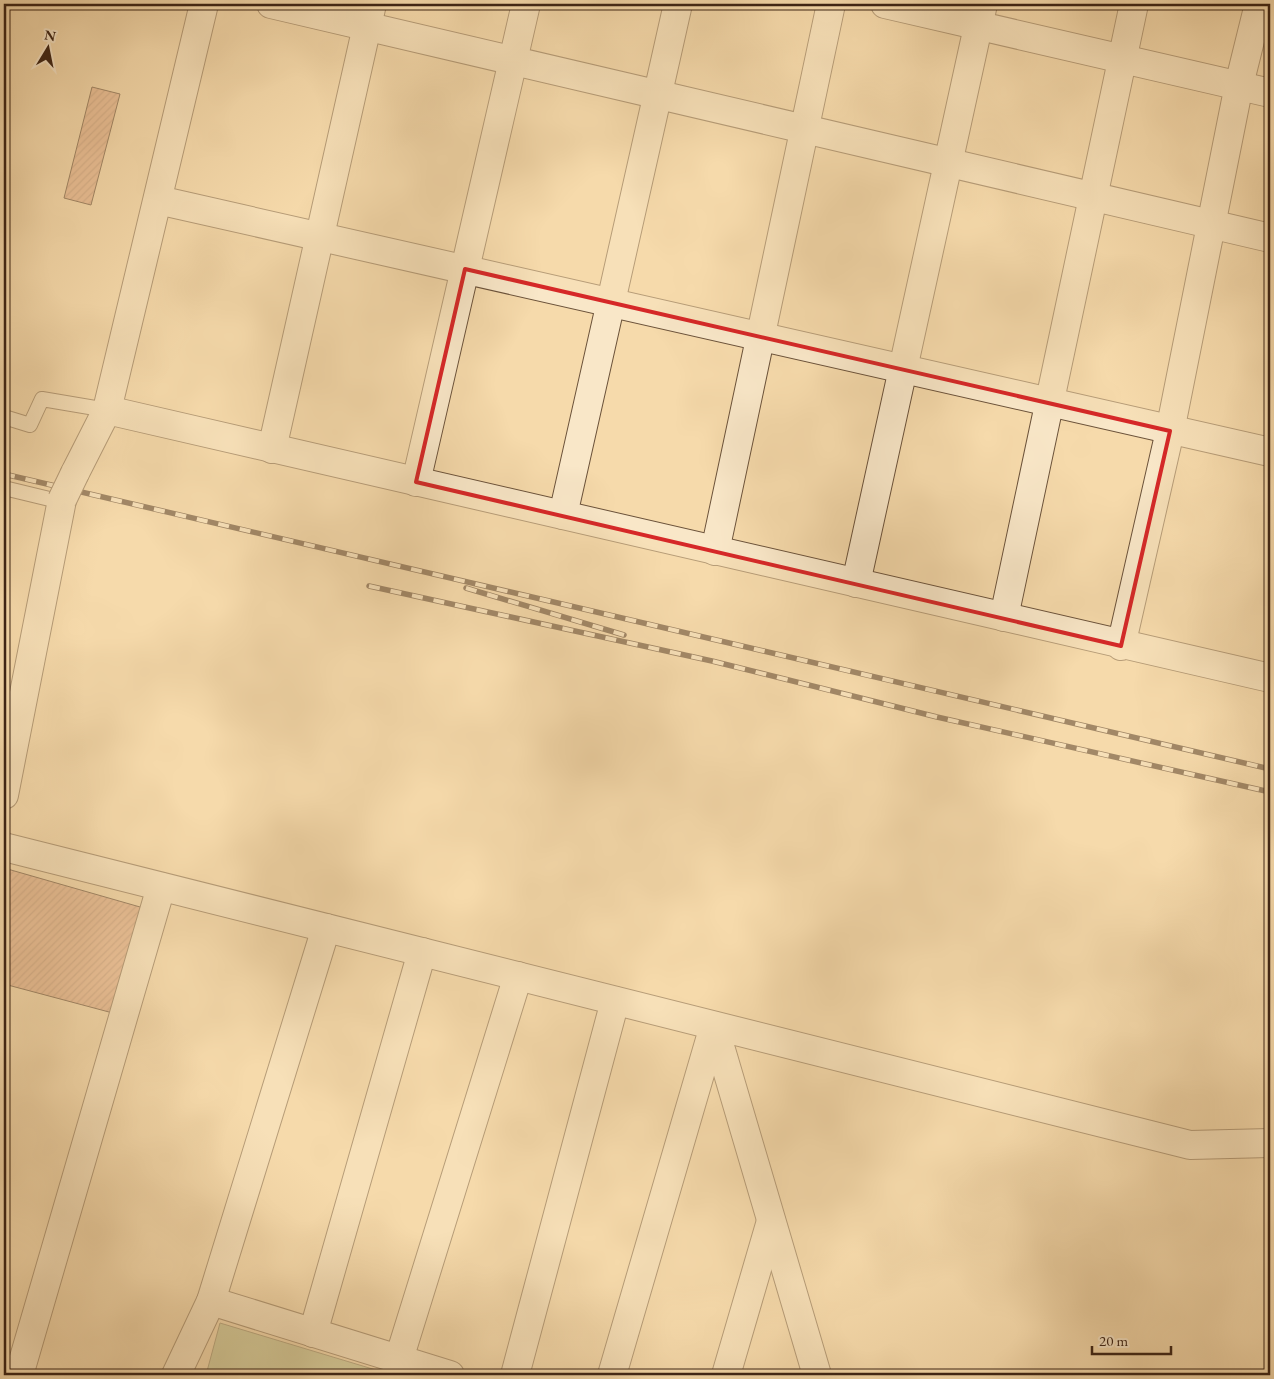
<svg xmlns="http://www.w3.org/2000/svg" width="1274" height="1379" viewBox="0 0 1274 1379" font-family="'EB Garamond',serif">
  <style>
    .green { fill: #b7c18d; stroke: #7a7251 }
    .building { fill: url(#building-hatch); stroke: #3d2415 }
    .lines { fill: none; stroke-linecap: round; stroke-linejoin: round }
    .service-casing { stroke: #6b523a; stroke-width: 16 }
    .minor-casing { stroke: #6b523a; stroke-width: 30 }
    .tertiary-casing { stroke: #6b523a; stroke-width: 30 }
    .service { stroke: #f9e7c8; stroke-width: 14 }
    .minor { stroke: #f9e7c8; stroke-width: 28 }
    .tertiary { stroke: #f9e7c8; stroke-width: 28 }
    .rail-casing { stroke: #3d2415; stroke-width: 5.5 }
    .rail { stroke: #f9e7c8; stroke-width: 4; stroke-dasharray: 11; stroke-linecap: butt }
    .tertiary-bridge-casing { stroke: #6b523a; stroke-width: 30; stroke-linecap: butt }
    .tertiary-bridge { stroke: #f9e7c8; stroke-width: 28 }
    .marked { fill: none; stroke: #d62828; stroke-width: 4; stroke-linejoin: round }
  </style>
  <defs>
    <pattern id="building-hatch" width="6" height="6" patternUnits="userSpaceOnUse" patternTransform="scale(1.25)"><rect width="6" height="6" fill="#e1a480"/><path d="M-1 1l2-2M0 6l6-6M5 7l2-2" fill="none" stroke="#b88568"/></pattern>
  </defs>
  <rect width="100%" height="100%" fill="#f6daab"/>
  <filter id="stains"><feTurbulence type="fractalNoise" baseFrequency=".004" numOctaves="4"/><feColorMatrix values="0 0 0 0 .2 0 0 0 0 .09 0 0 0 0 .02 0 0 0 .5 -.17"/></filter>
  <radialGradient id="worn" r=".72"><stop offset=".6" stop-color="#630" stop-opacity="0"/><stop offset="1" stop-color="#630" stop-opacity=".3"/></radialGradient>
  <path class="green" d="M220,1323L376,1370L374,1375H206Z"/>
  <g class="building">
    <path d="M92,87L120,94L91,205L64,198Z"/>
    <path d="M4,868L154,911L124,1016L4,984Z"/>
  </g>
  <g class="lines">
    <g class="service-casing">
      <g id="service">
        <path d="M4,417L30,425L42,399L107,410"/>
        <path d="M4,488L62,502"/>
      </g>
    </g>
    <g class="minor-casing">
      <g id="minor">
        <path d="M271,4L1270,238"/>
        <path d="M885,4L1270,93"/>
        <path d="M158,200L1270,452"/>
        <path d="M272,449L372,4"/>
        <path d="M416,482L526,4"/>
        <path d="M563,515L678,4"/>
        <path d="M715,551L831,4"/>
        <path d="M856,583L983,4"/>
        <path d="M1004,617L1134,4"/>
        <path d="M1121,646L1170,431L1239,85L1259,4"/>
        <path d="M714,1026L817,1375"/>
        <path d="M211,1301L450,1375"/>
        <path d="M313,1333L422,952"/>
        <path d="M399,1359L518,976"/>
        <path d="M19,1375L161,887"/>
        <path d="M176,1375L211,1301L326,928"/>
        <path d="M515,1375L615,1001"/>
        <path d="M612,1375L714,1026"/>
        <path d="M726,1375L771,1221"/>
      </g>
    </g>
    <g class="tertiary-casing">
      <g id="tertiary">
        <path d="M107,410L1270,678"/>
        <path d="M75,473L107,410L204,4"/>
        <path d="M4,795L62,500"/>
        <path d="M4,847L1190,1145L1270,1143"/>
      </g>
    </g>
    <use href="#service" class="service"/>
    <use href="#minor" class="minor"/>
    <use href="#tertiary" class="tertiary"/>
    <g class="rail-casing">
      <g id="rail">
        <path d="M4,474L1270,769"/>
        <path d="M369,586L712,661L937,717L1270,792"/>
        <path d="M466,588L624,635"/>
      </g>
    </g>
    <use href="#rail" class="rail"/>
    <g class="tertiary-bridge-casing">
      <path id="tertiary-bridge" d="M62,500L75,473"/>
    </g>
    <use href="#tertiary-bridge" class="tertiary-bridge"/>
  </g>
  <path d="M0 0H1274V1379H0ZM465,269L1170,431L1121,646L416,482Z" fill="#f6daab" fill-opacity=".55" fill-rule="evenodd"/>
  <path class="marked" d="M465,269L1170,431L1121,646L416,482Z"/>
  <rect width="1274" height="1379" fill="none" stroke="#f6daab" stroke-width="20"/>
  <rect x="5" y="5" width="1264" height="1369" fill="none" stroke="#3d2415" stroke-width="2.5"/>
  <rect x="10" y="10" width="1254" height="1359" fill="none" stroke="#3d2415"/>
  <g transform="translate(48 48) rotate(10)" stroke="#f9e7c8" stroke-width="4" paint-order="stroke">
  <path d="M0-4L9 19L0 12L-9 19Z" fill="#3d2415"/>
  <text y="-8" font-size="14" font-weight="bold" text-anchor="middle" fill="#3d2415">N</text>
  </g>
  <path d="M1092 1346v8h79v-8" fill="none" stroke="#3d2415" stroke-width="2.5"/>
  <text x="1099" y="1346" font-size="15" fill="#3d2415" stroke="#f9e7c8" stroke-width="4" paint-order="stroke">20 m</text>
  <rect width="100%" height="100%" filter="url(#stains)"/>
  <rect width="100%" height="100%" fill="url(#worn)"/>
</svg>
